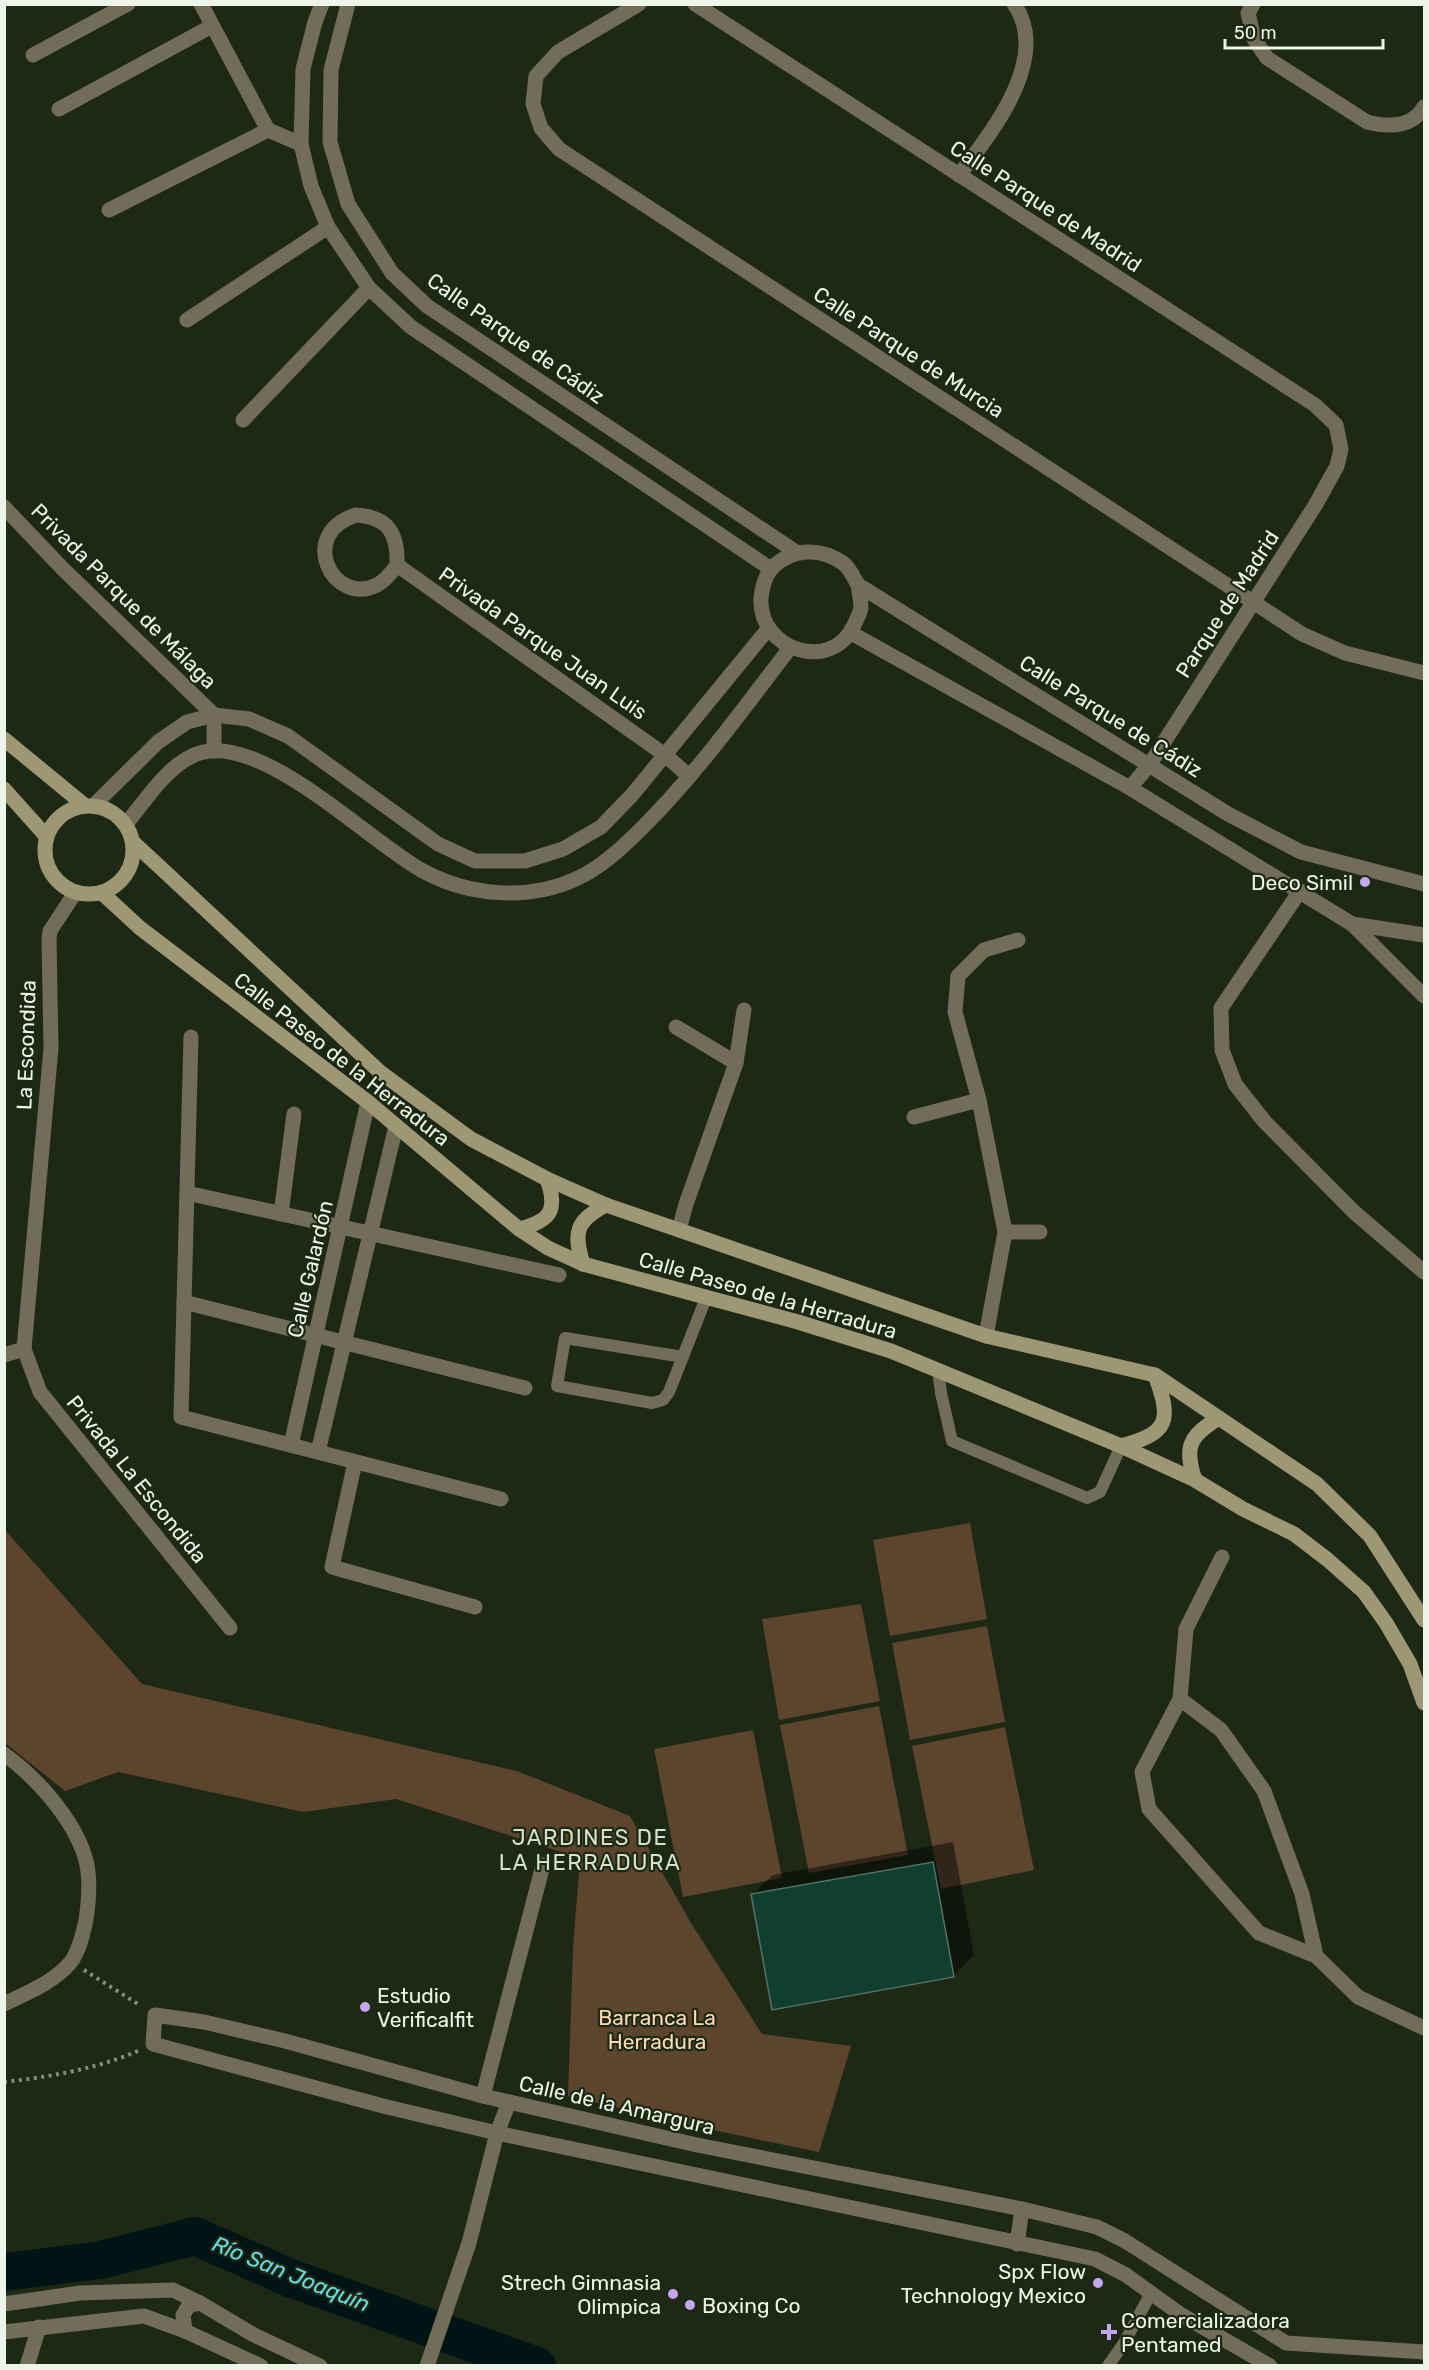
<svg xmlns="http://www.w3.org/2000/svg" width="1429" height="2370" viewBox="0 0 1429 2370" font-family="Rubik,sans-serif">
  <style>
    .green { fill: #5c442d }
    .shadow { fill: #0007 }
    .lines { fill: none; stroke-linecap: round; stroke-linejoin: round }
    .river { stroke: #001415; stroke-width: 38 }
    .building { fill: #103f30; stroke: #547266; stroke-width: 1.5 }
    .path { stroke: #848e7d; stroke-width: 4; stroke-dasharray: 3 4.5; stroke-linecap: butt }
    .service { stroke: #716d58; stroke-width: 12 }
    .minor { stroke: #716d58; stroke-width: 15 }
    .secondary { stroke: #9d9774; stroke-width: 15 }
    .poi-dot { fill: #c6a6f0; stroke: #1d2915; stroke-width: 2 }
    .labels { text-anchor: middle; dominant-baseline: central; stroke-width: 4.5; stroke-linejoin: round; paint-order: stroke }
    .street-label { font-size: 21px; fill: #edf5e8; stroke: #1d2915 }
    .poi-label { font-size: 21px; fill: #edf5e8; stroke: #1d2915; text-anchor: end }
    .park-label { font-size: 21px; fill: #fed9b6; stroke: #1d2915 }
    .neighbourhood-label { font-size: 22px; letter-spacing: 1.5px; fill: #d2e3c8; stroke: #1d2915 }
    .water-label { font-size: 22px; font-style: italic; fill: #6adae2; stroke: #1d2915 }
  </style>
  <rect width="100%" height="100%" fill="#1d2915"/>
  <g class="green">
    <path d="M970,1523L987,1619L890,1636L873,1540Z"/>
    <path d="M5,1530L142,1684L517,1771L630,1816L691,1923L762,2034L851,2046L819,2152L727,2133L568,2096L573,1949L580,1858L396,1799L303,1812L118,1772L65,1791L5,1743Z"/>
    <path d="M861,1604L880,1701L779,1720L762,1619Z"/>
    <path d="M987,1626L1005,1722L910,1740L892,1643Z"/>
    <path d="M879,1706L908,1855L809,1873L780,1725Z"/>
    <path d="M1005,1727L1034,1870L941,1889L912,1746Z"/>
    <path d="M753,1730L782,1878L683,1897L654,1749Z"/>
  </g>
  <path class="shadow" d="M953,1842L974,1955L953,1976L752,1895L773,1875Z"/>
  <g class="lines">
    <path class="river" d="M4,2272L101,2260L195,2236L290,2278L537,2366"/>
  </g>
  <path class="building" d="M933,1862L954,1977L772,2010L751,1894Z"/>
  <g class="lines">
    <g class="path">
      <path d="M84,1970L141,2006"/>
      <path d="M4,2082C49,2077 96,2069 138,2051"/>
    </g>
    <g class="service">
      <path d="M683,1357L565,1338L557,1386L652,1403L663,1400L669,1392L706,1298"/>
      <path d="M938,1370L941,1393L952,1441L1087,1498L1100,1492L1121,1446"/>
      <path d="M1108,2366L1124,2343L1151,2293"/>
    </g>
    <g class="minor">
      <path d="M201,4L268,130L301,144"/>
      <path d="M322,4L315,22L303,69L301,144L311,186L328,227L369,288L411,327L771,569"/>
      <path d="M348,4L331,70L330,142L348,204L392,273L427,306L796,552"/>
      <path d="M639,4L558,52L536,76L533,104L541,128L559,149L1302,634L1345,653L1424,673"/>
      <path d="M695,4L1315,405L1336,425L1341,449L1337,466L1316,504L1150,764L1130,788"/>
      <path d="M1253,4L1248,13L1254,39L1267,58L1367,122C1387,127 1412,128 1424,107"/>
      <path d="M33,55L128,4"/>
      <path d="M59,109L212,26"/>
      <path d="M959,175C991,133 1052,58 1014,4"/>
      <path d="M109,210L268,130"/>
      <path d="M187,320L328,227"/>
      <path d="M243,420L369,288"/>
      <path d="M4,507L63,569L214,715V751"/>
      <path d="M356,515C389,517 398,534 397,565C392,572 386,580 377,585C332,607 297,533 356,515Z"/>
      <path d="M397,565L665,755L689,776"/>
      <path d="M858,585C859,592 861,600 861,608C860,613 857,619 854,625C832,674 758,650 761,598C762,588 765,576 772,568C792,548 820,547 843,563C849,567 854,578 858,585L1228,814L1301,852L1424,884"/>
      <path d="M851,633L1130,788L1352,924L1424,935"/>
      <path d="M95,804L158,742L187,722L214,715L249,719L288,736L438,844L475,861H525L563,849L601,827L632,795L768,629"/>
      <path d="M126,824C146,800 164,770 192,756C254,724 370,843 423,871C469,896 528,901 576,879C602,867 623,847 643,827C698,772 743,709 790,648"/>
      <path d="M1300,891L1221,1008L1222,1050L1235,1084L1264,1121L1354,1212L1424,1272"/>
      <path d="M75,893L50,931L49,939L51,1048L24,1349L40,1392L230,1628"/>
      <path d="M1352,924L1424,996"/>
      <path d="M676,1027L736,1063"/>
      <path d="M191,1037L181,1417L501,1499"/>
      <path d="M914,1117L979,1100"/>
      <path d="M187,1193L559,1275"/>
      <path d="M281,1214L294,1114"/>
      <path d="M679,1230L686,1204L736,1063L744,1010"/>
      <path d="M1005,1232H1040"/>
      <path d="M184,1302L525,1388"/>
      <path d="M986,1336L1005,1232L979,1100L955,1012L958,976L984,950L1018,940"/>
      <path d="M4,1355L24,1349"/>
      <path d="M291,1445L368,1102"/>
      <path d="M318,1452L396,1126"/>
      <path d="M355,1462L332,1567L475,1607"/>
      <path d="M1222,1557L1186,1629L1180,1699L1142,1772L1149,1809L1259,1933L1316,1956L1358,1997L1424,2028"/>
      <path d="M1180,1699L1221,1730L1264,1791L1302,1894L1316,1956"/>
      <path d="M4,1754C36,1777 73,1818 85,1857C91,1876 89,1900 86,1920C83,1934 79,1952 70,1963C54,1982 27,1993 4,2004"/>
      <path d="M483,2096L543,1865"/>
      <path d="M1017,2244L1022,2209"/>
      <path d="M4,2304L80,2293L173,2290L200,2303L254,2335L320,2366"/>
      <path d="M185,2331L183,2315L189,2305L200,2303"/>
      <path d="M4,2332L144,2316L185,2331L261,2366"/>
      <path d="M27,2366L39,2327"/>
      <path d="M427,2366L469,2243L497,2133L509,2102"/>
      <path d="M1270,2366L1180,2314L1126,2275L1095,2259L497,2133L383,2106L153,2044L155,2015L204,2022L285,2041L483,2096L697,2145L1022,2209L1097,2227L1125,2241L1286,2343L1424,2352"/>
    </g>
    <g class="secondary">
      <path d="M4,739L83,804"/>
      <path d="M4,789L46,836"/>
      <circle cx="89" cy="850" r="44"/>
      <path d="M134,843L380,1072L471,1139L547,1179L606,1205L679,1230L986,1336L1155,1375L1317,1484L1370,1536L1424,1620"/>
      <path d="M102,893L140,928L368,1102L519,1229L548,1248L583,1264L798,1322L891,1351L1121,1446L1195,1480L1243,1509L1294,1534L1328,1560L1364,1592L1386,1623L1410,1664L1424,1703"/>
      <path d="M519,1229C551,1221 558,1210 547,1179"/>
      <path d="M583,1264C573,1232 576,1221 606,1205"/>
      <path d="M1121,1446C1169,1433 1172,1421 1155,1375"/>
      <path d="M1195,1480C1184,1447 1189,1436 1219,1418"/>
    </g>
  </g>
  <g class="poi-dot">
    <circle cx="1365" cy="882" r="6"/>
    <circle cx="365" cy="2007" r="6"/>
    <circle cx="1098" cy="2283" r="6"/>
    <circle cx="673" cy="2294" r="6"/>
    <circle cx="690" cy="2305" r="6"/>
    <path d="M1106 2323h6v6h6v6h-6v6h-6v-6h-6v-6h6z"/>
  </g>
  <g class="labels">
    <g class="street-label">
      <text transform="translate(1046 206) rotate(33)">Calle Parque de Madrid</text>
      <text transform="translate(516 338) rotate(35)">Calle Parque de Cádiz</text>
      <text transform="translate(909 352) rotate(33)">Calle Parque de Murcia</text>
      <text transform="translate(124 596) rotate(45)">Privada Parque de Málaga</text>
      <text transform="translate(1227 604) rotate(-57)">Parque de Madrid</text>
      <text transform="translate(543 643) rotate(35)">Privada Parque Juan Luis</text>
      <text transform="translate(1111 716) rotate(32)">Calle Parque de Cádiz</text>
      <text transform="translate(26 1045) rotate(-88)">La Escondida</text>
      <text transform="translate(342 1059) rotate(38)">Calle Paseo de la Herradura</text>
      <text transform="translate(310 1269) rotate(-77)">Calle Galardón</text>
      <text transform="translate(768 1295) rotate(16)">Calle Paseo de la Herradura</text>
      <text transform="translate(137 1479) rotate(51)">Privada La Escondida</text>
      <text transform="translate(617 2105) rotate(13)">Calle de la Amargura</text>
    </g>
    <g class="poi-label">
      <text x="1353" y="882">Deco Simil</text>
      <text x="377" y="1995" text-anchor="start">Estudio<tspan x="377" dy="24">Verificalfit</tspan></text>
      <text x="1086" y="2271">Spx Flow<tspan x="1086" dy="24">Technology Mexico</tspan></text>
      <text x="661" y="2282">Strech Gimnasia<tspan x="661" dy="24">Olimpica</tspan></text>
      <text x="702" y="2305" text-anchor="start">Boxing Co</text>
      <text x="1121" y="2320" text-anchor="start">Comercializadora<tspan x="1121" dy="24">Pentamed</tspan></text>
    </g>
    <g class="park-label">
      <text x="657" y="2017">Barranca La<tspan x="657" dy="24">Herradura</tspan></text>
    </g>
    <g class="neighbourhood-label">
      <text x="590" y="1837">JARDINES DE<tspan x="590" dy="25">LA HERRADURA</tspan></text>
    </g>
    <g class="water-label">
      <text transform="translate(291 2274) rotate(22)">Río San Joaquín</text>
    </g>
  </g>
  <rect width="1429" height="2370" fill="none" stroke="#edf5e8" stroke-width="12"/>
  <path d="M1225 39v9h158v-9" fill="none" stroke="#edf5e8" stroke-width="3"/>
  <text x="1234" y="39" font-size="18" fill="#edf5e8" stroke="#1d2915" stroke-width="4.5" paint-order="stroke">50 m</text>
</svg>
